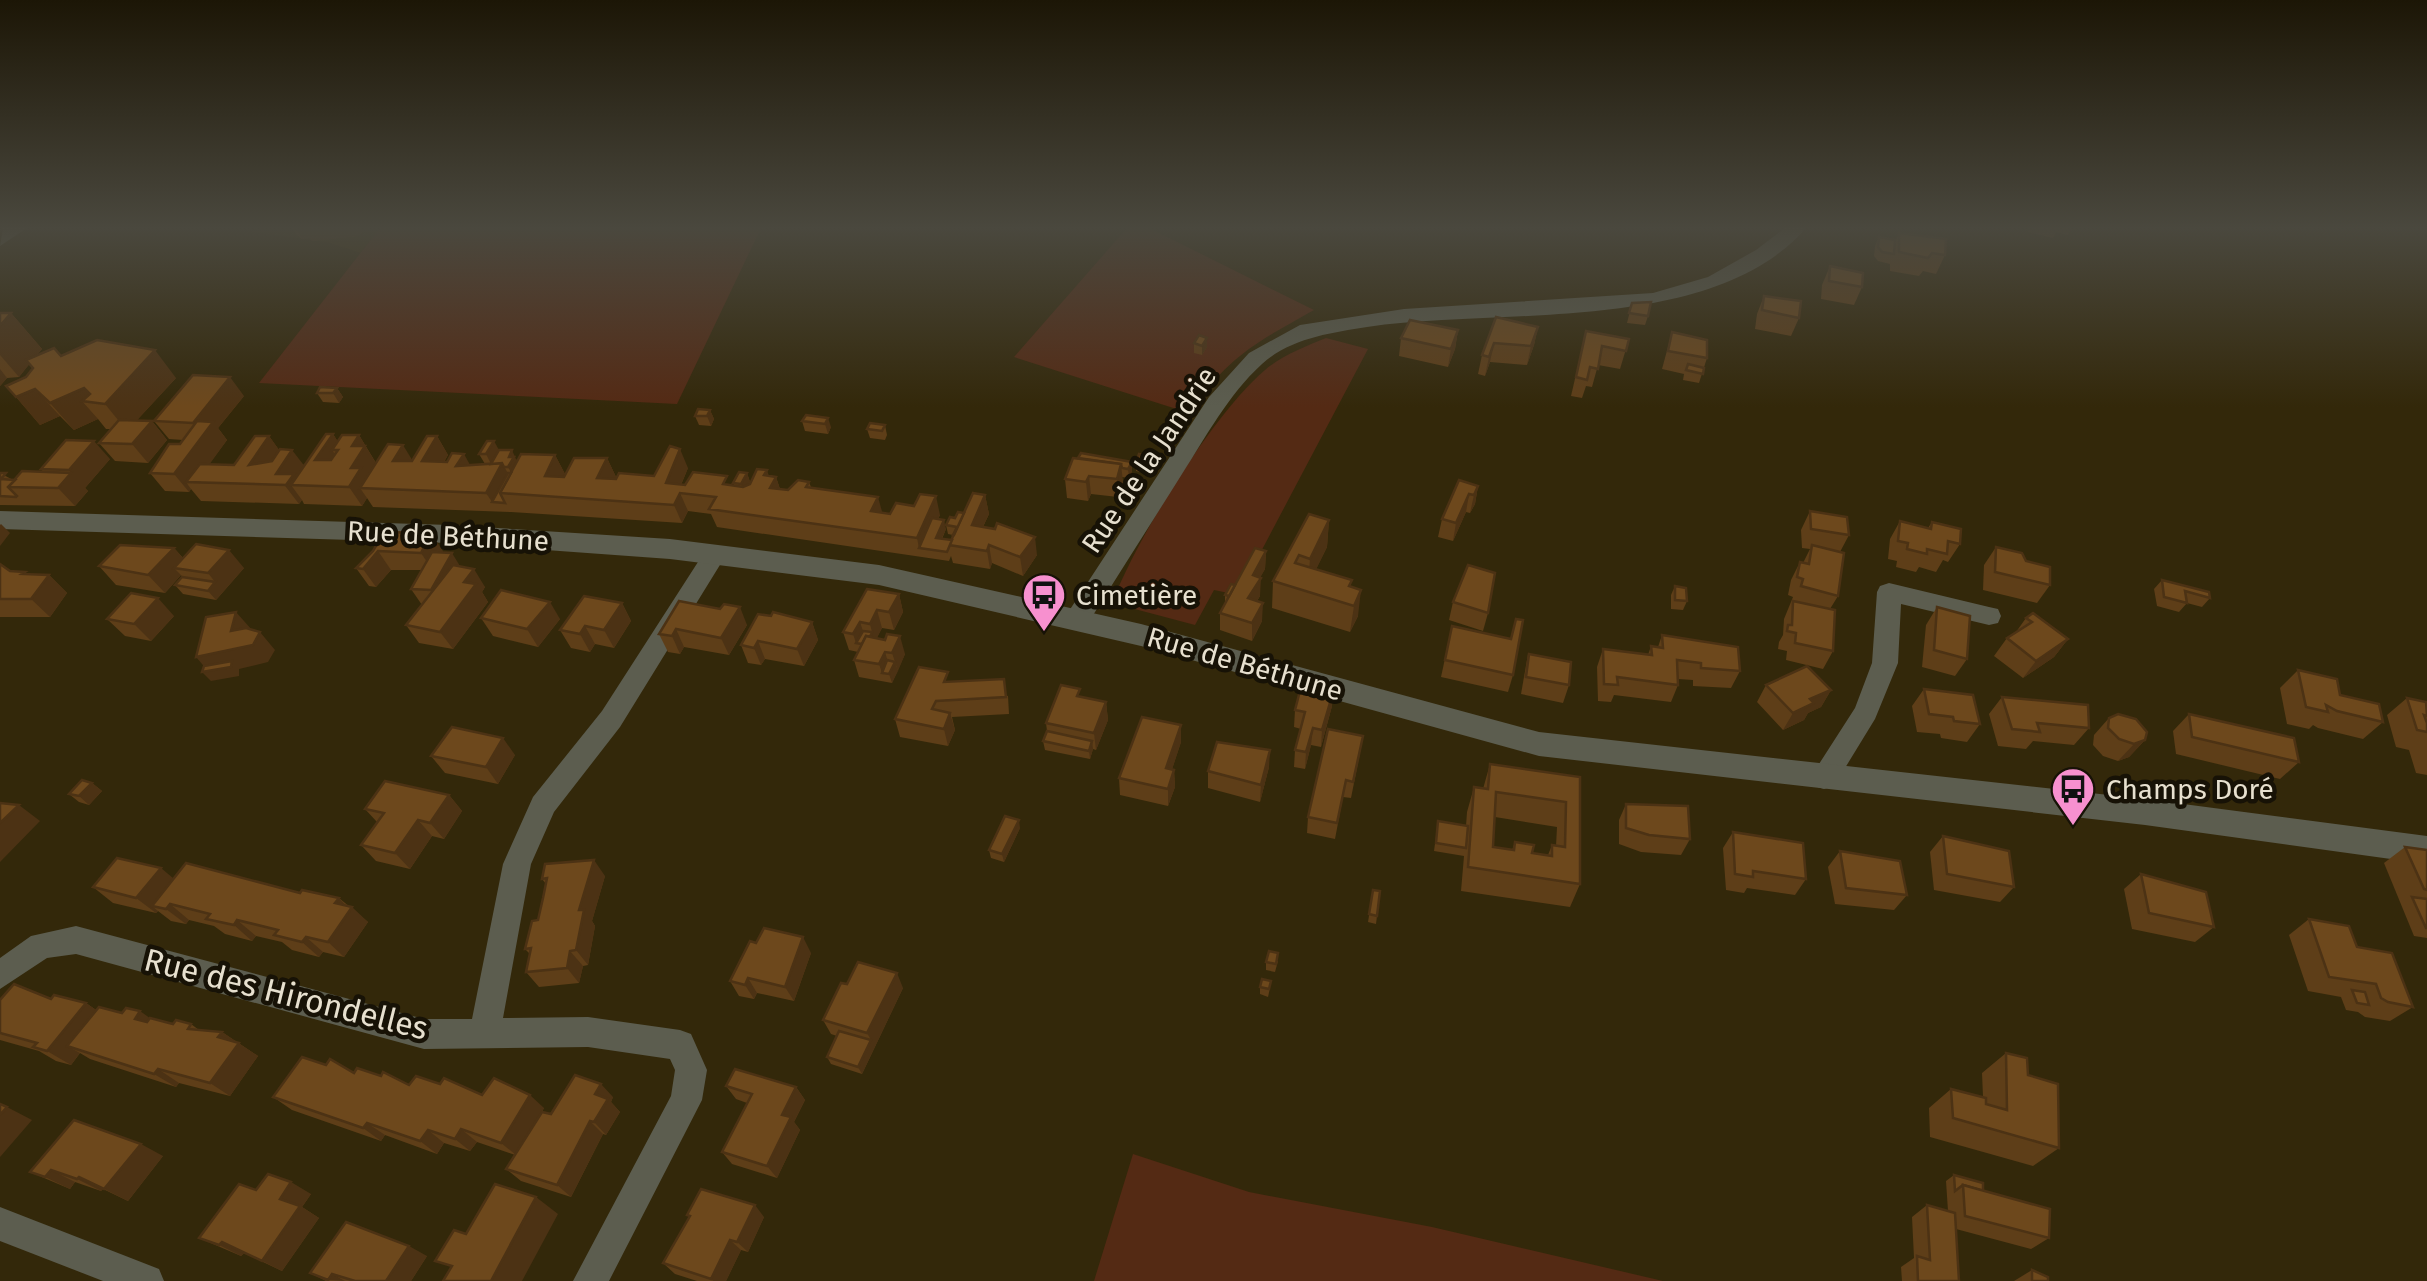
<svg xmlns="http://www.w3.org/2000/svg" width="2427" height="1281" viewBox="0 0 2427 1281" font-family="'Fira Sans',sans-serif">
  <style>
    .built { fill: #3f310a }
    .green { fill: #542a14 }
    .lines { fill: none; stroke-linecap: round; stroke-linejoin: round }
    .minor { fill: #5c5d4f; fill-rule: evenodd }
    .tertiary { fill: #5c5d4f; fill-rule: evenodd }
    .wall { fill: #5e3e18; fill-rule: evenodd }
    .shaded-wall { fill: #4c3214 }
    .building { fill: #6d481c; stroke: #4c3214; stroke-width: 2.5; fill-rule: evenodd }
    .labels { text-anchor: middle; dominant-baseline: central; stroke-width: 9; stroke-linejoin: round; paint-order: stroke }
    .street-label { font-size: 28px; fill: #e7e0cf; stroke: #171206 }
    .poi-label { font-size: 28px; fill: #e7e0cf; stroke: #171206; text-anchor: start }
    .near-street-label { font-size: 32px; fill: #e7e0cf; stroke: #171206 }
  </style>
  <rect width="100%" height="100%" fill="#33280a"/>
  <path class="built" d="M257,228H380L361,253L327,242L253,232Z"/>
  <g class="green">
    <path d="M380,228H761L677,404L259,383Z"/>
    <path d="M1127,228H1149L1314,310C1254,344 1230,355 1189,413L1014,357Z"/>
    <path d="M1326,338L1368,349L1238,595L1214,590L1195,625L1112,603C1137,538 1212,415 1265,370C1283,355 1304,347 1326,338Z"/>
    <path d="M1133,1154L1249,1192L1432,1227L1663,1281H1094Z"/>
  </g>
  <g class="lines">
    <g class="minor">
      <path d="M1785,228H1806C1712,336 1498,307 1367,327C1330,333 1291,338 1262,364C1228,395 1206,437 1182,474C1150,525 1117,577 1085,628H1067L1064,621L1067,614L1209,397L1249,353L1300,325L1404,309L1653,293L1708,277L1756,250Z"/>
      <path d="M715,545L723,548L727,554L723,560L620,727L554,812L531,864L503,1018L588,1017L680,1030L691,1034L707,1070L702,1100L609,1281H573L671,1096L675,1070L670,1059L588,1047L424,1049L76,954L47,958L0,989V958L31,936L76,926L424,1019H472L503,864L533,797L602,711L707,548Z"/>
      <path d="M1889,583L1989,607L1998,609L2001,616L1998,623L1989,625L1901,604L1898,663L1875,719L1834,786L1824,789L1814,786L1810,778L1855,708L1872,663L1877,592L1880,586Z"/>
      <path d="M0,1207L159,1269L164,1281H103L0,1241Z"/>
    </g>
    <g class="tertiary">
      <path d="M3,228H27L0,246Z"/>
      <path d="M0,511L450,525L670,539L879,565L1141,624L1539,732L2145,799L2427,836V864L2145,825L1539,756L1141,646L879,585L670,559L450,543L0,529Z"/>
    </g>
  </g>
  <g class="wall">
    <path d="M292,228H361L363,231L358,236L312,241L310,238L302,239L296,234Z"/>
    <path d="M2028,228H2072L2068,235L2056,232L2053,238L2028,232Z"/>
    <path d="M1899,233L1945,255L1936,274L1923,271L1919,276L1890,271V262V264L1878,261L1874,256L1875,246L1879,237L1895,242Z"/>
    <path d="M1830,266L1862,287L1854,305L1821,299L1822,285Z"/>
    <path d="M1764,296L1799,318L1791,336L1755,329L1757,314Z"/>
    <path d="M1632,303L1648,316L1645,325L1627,323Z"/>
    <path d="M0,313H11L42,349L36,356H61L176,378L137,420L152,421L167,440L148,463L115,461L99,443L111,429H106L98,419L74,430L60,416L40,425L16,397L26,377L33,368L29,364L19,377L7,378L0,386Z"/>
    <path d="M1496,317L1538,327L1534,345L1527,365L1490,362L1485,376L1478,374L1482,355Z"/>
    <path d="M1458,330L1455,349L1448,367L1399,356L1401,338Z"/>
    <path d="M1586,331L1629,339L1620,369L1598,365L1592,387L1586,386L1582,398L1571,396Z"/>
    <path d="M1672,332L1707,358L1699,383L1683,380L1684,374L1662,369Z"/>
    <path d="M1194,343L1207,347L1202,355L1194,353Z"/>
    <path d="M337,388L343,397L339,403L323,402L317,393Z"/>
    <path d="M244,396L218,428L227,440L209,464L234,465L269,436L279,450L304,465L333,434L338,442L359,435L376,463L413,461L437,436L448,455L444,462L470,465L485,464L479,454L499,450L517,460V462L555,455L565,474L563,477L607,458L616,477L615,479L653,476L688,468L681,485H734L733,483L747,473L750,482L769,476L776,477L780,489L788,490L809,482L811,487L883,513L940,515L938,519L946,529L942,539L952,540L953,535L948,534L946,525L964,513L985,495L989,514L983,527L1037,555L1023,576L992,563L990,569L953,563L951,556L949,561L717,527L711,514L688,511L682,523L511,512L373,507L367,498L362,506L304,504L302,500L299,504L201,501L191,489L189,492L165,491L150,473L183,440L169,439L154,421Z"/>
    <path d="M710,410L714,419L711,426L699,425L695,416Z"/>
    <path d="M806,415L831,427L828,434L805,431L802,421Z"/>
    <path d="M885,425L887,435L885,440L870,438L867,429Z"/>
    <path d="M110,459L85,488L88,491L75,506L0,505V473L13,480L43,472L41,469Z"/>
    <path d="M1132,462V471L1129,478L1122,477L1123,482L1118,497L1091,494L1088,501L1067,498L1065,479Z"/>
    <path d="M1136,462L1152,465L1148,474L1136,471Z"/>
    <path d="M1478,486L1475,504L1470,513L1466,512L1453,541L1438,537L1442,519Z"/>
    <path d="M1810,511L1849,535L1840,552L1838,596L1830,609L1833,651L1823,669L1786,660L1787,651L1778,649L1779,642L1783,635L1784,619L1793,597L1788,595L1791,580L1800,562L1803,563L1810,549L1802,548L1801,530Z"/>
    <path d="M1329,520L1327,547L1316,569L1351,587L1358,616L1350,632L1272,608L1273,581Z"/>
    <path d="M1900,521L1928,528L1932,522L1960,544L1948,562L1943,560L1936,572L1919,567L1916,572L1896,567L1897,561L1888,559L1890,539Z"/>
    <path d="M1996,547L2026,561L2050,585L2037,603L1983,590L1984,565Z"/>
    <path d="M174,548L183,558L244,568L216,600L183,594L175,585L182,577L181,575L165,593L116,585L99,566Z"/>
    <path d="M373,551H443L442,552L485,587L482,592L488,602L453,649L419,643L406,625L422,605L411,589L422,570H391L376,587L369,586L356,568Z"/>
    <path d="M1266,551L1265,569L1260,577V596L1257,601L1262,621L1252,641L1220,630V613L1225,604V595Z"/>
    <path d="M0,564L10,571L28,575H49L67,593L50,617H0Z"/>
    <path d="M2162,580L2210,598L2202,607L2187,603L2179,612L2157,606L2154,589Z"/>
    <path d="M1675,586L1687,601L1683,610L1671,609V595Z"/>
    <path d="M899,594L903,612L894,630L882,628L876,639L905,654L892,683L859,677L854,660L858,652L849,650L843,632Z"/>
    <path d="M679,601L747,625L729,655L684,647L680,654L668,652L659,634Z"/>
    <path d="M1453,602L1488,613L1483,631L1449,620Z"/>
    <path d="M622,603L631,621L614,648L595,644L590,652L571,648L560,630Z"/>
    <path d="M1937,607L1967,659L1955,676L1922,667L1926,625Z"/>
    <path d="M174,616L151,641L125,636L107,619Z"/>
    <path d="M481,618L560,619L538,647L493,636Z"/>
    <path d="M2026,618L2068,639L2054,657L2023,678L1994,656L2007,638L2016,632Z"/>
    <path d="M812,622L818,640L804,666L765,659L761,665L748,663L741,645Z"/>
    <path d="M1452,626L1511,639L1513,675L1508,692L1441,677Z"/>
    <path d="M1662,635L1740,671L1731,688L1693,686V680L1678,679V685L1671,702L1614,695L1611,702L1598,701L1597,667L1603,649L1648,655L1651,646L1658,647Z"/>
    <path d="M1528,654L1569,685L1563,703L1521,694Z"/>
    <path d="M2298,670L2340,695L2383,722L2363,739L2318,728L2313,725L2309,729L2287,724L2280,688Z"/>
    <path d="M950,681L1008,696L1009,714L952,717L955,730L948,746L900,737L895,719Z"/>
    <path d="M1766,685L1831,690L1821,707L1808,713L1804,720L1783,730L1757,702Z"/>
    <path d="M1924,689L1980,724L1967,742L1941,738L1940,734L1917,732L1912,706Z"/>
    <path d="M1081,697L1106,702L1108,720L1096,750L1093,749L1090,759L1045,750L1043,741L1047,731L1046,723Z"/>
    <path d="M2002,697L2089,728L2074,745L2033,741L2026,749L1998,746L1989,714Z"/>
    <path d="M2407,698L2427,706V775L2416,773L2409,750L2396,747L2387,715Z"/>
    <path d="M1332,706L1321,747L1311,745L1305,769L1294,767L1295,750L1301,729L1294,727L1295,710Z"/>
    <path d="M2189,714L2299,762L2280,779L2176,754L2173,731Z"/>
    <path d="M2109,718L2145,740L2129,757L2118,761L2103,756L2093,745L2094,735Z"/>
    <path d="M1181,725V742L1172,769L1174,770L1175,787L1168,806L1120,795L1119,778Z"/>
    <path d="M1360,753L1351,798L1343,797L1335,839L1307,833L1308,817Z"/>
    <path d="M515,755L498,784L445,773L431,756Z"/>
    <path d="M1490,764L1580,777V884L1570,907L1461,891L1464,856L1434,851L1438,821L1466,826L1467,812L1474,787L1483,789ZM1495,817L1557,827L1556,846L1552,845L1548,855L1532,853L1515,842L1512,850L1493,847Z"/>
    <path d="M1269,767L1260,802L1208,788V771Z"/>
    <path d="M92,783L102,791L89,805L79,802L69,794Z"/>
    <path d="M449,795L462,811L444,839L432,836L410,869L376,861L361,845L377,822L365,809Z"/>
    <path d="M1626,804L1690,839L1681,855L1641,852L1619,844V820Z"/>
    <path d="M1020,828L1004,862L991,858L989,850Z"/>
    <path d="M1733,832L1806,879L1795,895L1747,888L1744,893L1726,890L1723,848Z"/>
    <path d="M1943,836L2014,887L2000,902L1934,890L1930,852Z"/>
    <path d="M2405,847L2427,850V938L2414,936L2384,863Z"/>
    <path d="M1840,851L1907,895L1894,910L1835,904L1828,867Z"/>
    <path d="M2141,874L2214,927L2195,942L2132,929L2124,889Z"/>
    <path d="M605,876L592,921L595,926L588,965L583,966L579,983L539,987L526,972L530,954L525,949L538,920L546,884L542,879Z"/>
    <path d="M173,879L339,898L368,922L344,957L323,952L319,957L292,950L282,942L256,936L252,941L225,934L214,926L189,920L186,924L171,921L158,911L156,913L113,903L93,887Z"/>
    <path d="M1373,890L1380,891L1376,924L1368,922Z"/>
    <path d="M2309,919L2357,947L2413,1007L2390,1021L2365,1017L2358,1012L2346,1010L2341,997L2308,991L2289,935Z"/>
    <path d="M811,953L794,1001L757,993L754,999L739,996L730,981Z"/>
    <path d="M1278,961L1275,972L1266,970V962Z"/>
    <path d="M847,984L903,988L862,1074L831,1064L827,1057L837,1036L831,1034L823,1020Z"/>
    <path d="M1260,987L1270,988L1268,997L1260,994Z"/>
    <path d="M51,999L86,1003L96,1010L122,1013L173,1024H191L199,1030L222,1032L258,1056L230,1096L179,1083L176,1087L90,1059L80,1053L71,1065L56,1061L39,1051L0,1040V1000Z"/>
    <path d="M2006,1053L2028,1075L2059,1148L2033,1166L1930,1137L1929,1108L1951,1089L1983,1097L1982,1073Z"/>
    <path d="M354,1073L409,1085L440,1084L482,1095L544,1108L542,1112L551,1114L613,1097L611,1102L620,1112L606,1135L603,1134L571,1197L521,1181L506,1169L515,1155L477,1142L470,1151L444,1143L437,1154L385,1135L381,1141L292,1110L273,1097Z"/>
    <path d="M726,1086L796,1087L805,1100L794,1122L800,1130L777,1178L732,1164L722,1152L747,1103L736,1099Z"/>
    <path d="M163,1156L128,1201L103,1189L101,1191L75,1182L70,1189L30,1172Z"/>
    <path d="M1954,1175L1983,1191L2049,1238L2031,1249L1956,1229L1959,1281H1902L1901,1267L1914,1258L1912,1217L1927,1205L1948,1211L1946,1181Z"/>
    <path d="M256,1190L311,1194L302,1207L319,1218L282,1271L244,1253L241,1256L199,1238Z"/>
    <path d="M687,1215L764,1217L748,1252L741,1250L726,1281H697L675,1274L663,1263L690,1218Z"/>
    <path d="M427,1256L411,1281H326L310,1273Z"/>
    <path d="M2032,1270L2048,1281H2014Z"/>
  </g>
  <g class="shaded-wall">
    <path d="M296,228H361L363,231L358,236L312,241L310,238L302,239Z"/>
    <path d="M11,313L42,349L19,377L0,355V319Z"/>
    <path d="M1538,327L1534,345L1527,365L1531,346Z"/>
    <path d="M1458,330L1455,349L1448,367L1451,349Z"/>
    <path d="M1207,338V347L1202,355V346Z"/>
    <path d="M1494,343L1490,362L1485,376L1489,357Z"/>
    <path d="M155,350L176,378L127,431L105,404Z"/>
    <path d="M0,369L7,378L0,386Z"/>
    <path d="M230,377L244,396L218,428L227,440L196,483L186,482L191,489L189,492L174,474L202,436L193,423Z"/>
    <path d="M84,388L97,403L82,401L98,419L74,430L50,403Z"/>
    <path d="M337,388L343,397L339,403L333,393Z"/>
    <path d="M35,389L60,416L40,425L16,397Z"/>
    <path d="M710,410L714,419L711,426L707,416Z"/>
    <path d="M828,418L831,427L828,434L825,424Z"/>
    <path d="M152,421L167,440L148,463L132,444Z"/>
    <path d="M333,434L345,453L338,450H332L340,461L315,460Z"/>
    <path d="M359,435L377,465L360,488L367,498L362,506L349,487L352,446Z"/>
    <path d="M269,436L282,454L263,483L249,465Z"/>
    <path d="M437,436L448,455L433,479L422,461Z"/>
    <path d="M94,441L110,459L85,488L88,491L75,506L58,488L71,473L69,470Z"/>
    <path d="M494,441L504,459L492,466L486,454Z"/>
    <path d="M403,445L414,463L379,478Z"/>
    <path d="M680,449L688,468L674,501L664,491Z"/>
    <path d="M292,450L306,468L291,485L302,500L299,504L276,474Z"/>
    <path d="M512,450L519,466L513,476L508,467L509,457Z"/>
    <path d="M464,454L474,472L456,466Z"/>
    <path d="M555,455L565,474L554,494L545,476Z"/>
    <path d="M607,458L616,477L606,496L597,478Z"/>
    <path d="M1132,462V471L1129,478L1128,469Z"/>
    <path d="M502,463L513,482L492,502L486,493Z"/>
    <path d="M1121,464L1123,482L1118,497L1117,479Z"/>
    <path d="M767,470L772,485L776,477L782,495L776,506L764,475Z"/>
    <path d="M747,473L750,482L744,493L741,484Z"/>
    <path d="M1089,476L1091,494L1088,501L1086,482Z"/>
    <path d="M1478,486L1475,504L1470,513L1474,495Z"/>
    <path d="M680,493L688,511L682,523L674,505Z"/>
    <path d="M1469,494L1466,512L1453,541L1456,523Z"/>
    <path d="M985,495L989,514L975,543L972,525Z"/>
    <path d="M936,496L940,515L924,548H919L917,538Z"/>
    <path d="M878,497L883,515L871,511Z"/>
    <path d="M944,520L946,529L938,547L936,538Z"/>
    <path d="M1329,520L1327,547L1308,586L1310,559Z"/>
    <path d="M1,524L10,533L0,546V525Z"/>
    <path d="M431,533L443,551L433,571L421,553Z"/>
    <path d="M1035,537L1037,555L1023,576L1020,557Z"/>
    <path d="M989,545L992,563L990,569L987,551Z"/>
    <path d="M174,548L190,566L174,568L181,575L165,593L148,575Z"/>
    <path d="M229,550L244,568L216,600L208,591L215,582L208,573Z"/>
    <path d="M378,551L391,570L376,587L363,569Z"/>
    <path d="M1266,551L1265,569L1259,580L1261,578L1260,596L1248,616V598L1253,575Z"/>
    <path d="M452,553L463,571L444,608L431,590Z"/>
    <path d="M474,569L485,587L482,592L488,602L453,649L440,632L464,582Z"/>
    <path d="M25,572L40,586L49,575L67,593L50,617L31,599L22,574Z"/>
    <path d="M1361,590L1358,616L1350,632L1354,606Z"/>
    <path d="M899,594L903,612L894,630L889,612Z"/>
    <path d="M158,598L174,616L151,641L134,624Z"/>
    <path d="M550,602L560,619L538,647L527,629Z"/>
    <path d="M622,603L631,621L614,648L604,630Z"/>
    <path d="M1263,603L1262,621L1252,641V623Z"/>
    <path d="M740,607L747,625L729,655L721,638Z"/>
    <path d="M877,610L882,628L869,654L866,645L872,632L870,624Z"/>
    <path d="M236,612L252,630L260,632L275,650L268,662L239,669V676L211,681L202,672L208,671L196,657L231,631Z"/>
    <path d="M812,622L818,640L804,666L797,649Z"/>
    <path d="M860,622L866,640L856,643L859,652L853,634Z"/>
    <path d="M585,626L595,644L590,652L580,634Z"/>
    <path d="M676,629L684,647L680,654L672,636Z"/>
    <path d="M900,636L905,654L898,671L892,653Z"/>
    <path d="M2068,639L2054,657L2023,678L2036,661Z"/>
    <path d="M758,641L765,659L761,665L754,648Z"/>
    <path d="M885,652L890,669L882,673L879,664Z"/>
    <path d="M895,662L898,671L892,683L889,674Z"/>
    <path d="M1334,689L1332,706L1321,747L1322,730Z"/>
    <path d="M1831,690L1821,707L1808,713L1804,720L1783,730L1793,713L1810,699Z"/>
    <path d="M1106,702L1108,720L1096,750L1094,733Z"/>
    <path d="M950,713L955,730L948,746L944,729Z"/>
    <path d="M1181,725V742L1167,785L1166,768Z"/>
    <path d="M1313,728L1311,745L1305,769L1306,752Z"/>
    <path d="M503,738L515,755L498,784L486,767Z"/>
    <path d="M2145,740L2129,757L2118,761L2134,744Z"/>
    <path d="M1092,741L1093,749L1090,759L1089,751Z"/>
    <path d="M1270,750L1269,767L1260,802L1261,785Z"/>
    <path d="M1174,770L1175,787L1168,806V789Z"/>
    <path d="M92,783L102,791L89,805L79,796Z"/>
    <path d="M449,795L462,811L444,839L430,823Z"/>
    <path d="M19,805L40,821L0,862V823Z"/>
    <path d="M418,820L432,836L410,869L395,853Z"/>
    <path d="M1019,820L1020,828L1004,862L1002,854Z"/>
    <path d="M594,860L605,876L592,921L595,926L588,965L576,950L579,910Z"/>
    <path d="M161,868L180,884L152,906L158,911L156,913L136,898Z"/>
    <path d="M339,898L350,910L352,907L368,922L344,957L328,942L335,903Z"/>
    <path d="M170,904L189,920L186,924L166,909Z"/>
    <path d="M237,920L256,936L252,941L234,925Z"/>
    <path d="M306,937L323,952L319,957L302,942Z"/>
    <path d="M803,937L811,953L794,1001L785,987Z"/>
    <path d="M570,951L583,966L579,983L567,968Z"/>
    <path d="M897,973L903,988L862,1074L858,1067L871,1040L867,1033Z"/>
    <path d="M748,978L757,993L754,999L745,985Z"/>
    <path d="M86,1003L108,1018L67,1046L80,1053L71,1065L47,1051Z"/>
    <path d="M140,1011L161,1026L135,1019Z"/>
    <path d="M222,1032L258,1056L230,1096L210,1083L218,1037Z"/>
    <path d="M158,1069L179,1083L176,1087L154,1074Z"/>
    <path d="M601,1084L613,1097L611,1102L620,1112L606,1135L594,1122L595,1094Z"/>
    <path d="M796,1087L805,1100L794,1122L800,1130L777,1178L767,1166L782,1115Z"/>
    <path d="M530,1095L544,1108L516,1155L501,1143Z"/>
    <path d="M7,1107L32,1120L0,1157V1115Z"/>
    <path d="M590,1121L603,1134L571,1197L557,1185Z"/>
    <path d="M367,1123L385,1135L381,1141L363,1128Z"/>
    <path d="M461,1129L477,1142L470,1151L455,1139Z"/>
    <path d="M428,1130L444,1143L437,1154L420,1141Z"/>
    <path d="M141,1144L163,1156L128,1201L104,1189Z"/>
    <path d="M51,1170L75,1182L70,1189L45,1177Z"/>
    <path d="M79,1177L103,1188L101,1191L77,1179Z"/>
    <path d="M291,1182L311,1194L302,1207L319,1218L282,1271L262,1261L280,1199Z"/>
    <path d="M536,1197L558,1214L522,1281H491Z"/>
    <path d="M755,1205L764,1217L748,1252L737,1242Z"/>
    <path d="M730,1240L741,1250L726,1281H713L711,1279Z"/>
    <path d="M222,1242L244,1253L241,1256L219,1245Z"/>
    <path d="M409,1246L427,1256L411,1281H386Z"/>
    <path d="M332,1274L345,1281L328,1280Z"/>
  </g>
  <g class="building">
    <path d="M1899,233L1946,239L1945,255L1932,253L1928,258L1899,252Z"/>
    <path d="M1879,237L1895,240L1894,254L1882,252L1878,247Z"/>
    <path d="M1830,266L1863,273L1862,287L1829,281Z"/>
    <path d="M1764,296L1801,301L1799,318L1762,310Z"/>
    <path d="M1651,302L1648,316L1629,313L1632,303Z"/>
    <path d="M0,313H11L0,326Z"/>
    <path d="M1496,317L1538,327L1531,346L1494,343L1489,357L1482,355Z"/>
    <path d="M1410,320L1458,330L1451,349L1401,338Z"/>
    <path d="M1586,331L1629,339L1626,351L1602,346L1598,369L1590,367L1587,380L1576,377Z"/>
    <path d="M1672,332L1707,340V358L1668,351Z"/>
    <path d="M1199,335L1207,338L1202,346L1194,343Z"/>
    <path d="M97,340L155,350L105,404L82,401L90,394L84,388L50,403L35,389L16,397L6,386L26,377L33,368L26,360L54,348L61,356Z"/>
    <path d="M1688,364L1704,368L1703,374L1686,370Z"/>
    <path d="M193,375L230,377L193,423L154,421Z"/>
    <path d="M320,387L337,388L333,393H317Z"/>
    <path d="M698,409L710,410L707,416H695Z"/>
    <path d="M806,415L828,418L825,424L802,421Z"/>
    <path d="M119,420L152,421L132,444L99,443Z"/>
    <path d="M197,421L213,422L174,474L150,473L169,444H180Z"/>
    <path d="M870,423L885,425L882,431L867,429Z"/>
    <path d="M326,434H333L315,460H331L338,450H332L342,435H359L352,446H365L351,468H361L349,487L291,485Z"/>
    <path d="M255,436H269L249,465L272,461L280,449L292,450L276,474H294L286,485L186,482L200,464L234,465Z"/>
    <path d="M427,436H437L422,461L447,462L452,453L464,454L456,466L502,463L486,493L360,488L388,444L403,445L393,461H412Z"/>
    <path d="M66,440L94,441L69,470L41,469Z"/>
    <path d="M487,441H494L486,454H479Z"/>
    <path d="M670,446L680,449L666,483L685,485L693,472L727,476L723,484L743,487L750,484L757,469L767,470L764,475L776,477L770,488L788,490L798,480L809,482L806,487L878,497L871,511L890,514L896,503L914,506L920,494L936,496L917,538L709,509L716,497L680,493L674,505L500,493L521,454L555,455L545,476L564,477L574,458H607L597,478L616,479L619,473L654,476Z"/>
    <path d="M499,450H512L509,457H514L508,467H504L502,463L491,464Z"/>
    <path d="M1081,453L1132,462L1128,469L1122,468L1121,464L1078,458Z"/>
    <path d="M1139,454L1152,456L1148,464L1136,462Z"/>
    <path d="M1073,458L1121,464L1117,479L1089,476L1086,482L1065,479Z"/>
    <path d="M22,471L71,473L58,488L8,487Z"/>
    <path d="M739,472L747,473L741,484L733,483Z"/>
    <path d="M0,473H6L1,479L15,480L8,487L17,496L16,497L0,496Z"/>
    <path d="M508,473H511L500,493L505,503L492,502Z"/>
    <path d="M1459,480L1478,486L1474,495L1469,494L1456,523L1442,519Z"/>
    <path d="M973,493L985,495L972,525L995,529L997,523L1035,537L1020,557L989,545L987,551L949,545Z"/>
    <path d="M1810,511L1847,517L1849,535L1811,529Z"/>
    <path d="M958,512L964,513L954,535H953L957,527L946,525L950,517L955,518Z"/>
    <path d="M1309,514L1329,520L1310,559L1299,555L1295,563L1352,580L1349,586L1361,590L1354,606L1273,581Z"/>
    <path d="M932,518L944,520L936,538L952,540L947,552L919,548Z"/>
    <path d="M1900,521L1931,529L1932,522L1961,529L1960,544L1948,541L1947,554L1927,549V554L1907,549L1908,543L1898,541Z"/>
    <path d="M384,532L431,533L421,553L378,551L363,569L356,568L373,551Z"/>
    <path d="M196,544L229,550L208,573L174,568Z"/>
    <path d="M120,545L174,548L148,575L99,566Z"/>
    <path d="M1812,545L1844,553L1838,596L1801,586L1803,579L1797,577L1800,562L1809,564Z"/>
    <path d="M1996,547L2022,553L2026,561L2050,567V585L1995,572Z"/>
    <path d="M1255,548L1266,551L1253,575L1261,578L1248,598L1263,603L1252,623L1220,613Z"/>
    <path d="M432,552L452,553L431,590L411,589Z"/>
    <path d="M0,564L10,571L25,572L22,574L49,575L31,599H0Z"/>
    <path d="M453,565L474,569L464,582L476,584L440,632L406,625Z"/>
    <path d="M1468,565L1495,573L1488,613L1453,602Z"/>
    <path d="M182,577L215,582L208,591L175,585Z"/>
    <path d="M2162,580L2209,592L2210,598L2185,591L2187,603L2164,597Z"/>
    <path d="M1231,584L1235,585L1229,596L1225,595Z"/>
    <path d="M1675,586L1686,588L1687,601L1675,600Z"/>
    <path d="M867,589L899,594L889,612L877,610L870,624L860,622L853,634L843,632Z"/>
    <path d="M501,590L550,602L527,629L481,618Z"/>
    <path d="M131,593L158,598L134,624L107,619Z"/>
    <path d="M584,596L622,603L604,630L585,626L580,634L560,630Z"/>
    <path d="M679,601L720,609L724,604L740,607L721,638L676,629L672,636L659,634Z"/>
    <path d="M1793,601L1835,610L1833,651L1795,643L1796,633L1787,631L1788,625H1792Z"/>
    <path d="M1937,607L1970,616L1967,659L1934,650Z"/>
    <path d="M236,612L231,631L246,628L260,632L253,645L196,657L206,617Z"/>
    <path d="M773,612L812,622L797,649L758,641L754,648L741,645L758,614L771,616Z"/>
    <path d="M2033,613L2068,639L2036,661L2007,638L2032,622L2026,618Z"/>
    <path d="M1516,619L1523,620L1513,675L1445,660L1452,626L1511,639Z"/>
    <path d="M863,631L872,632L870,637L866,636L862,644L856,643Z"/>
    <path d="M887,634L900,636L892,653L885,652L879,664L854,660L866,636L885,640Z"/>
    <path d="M1662,635L1738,647L1740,671L1701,668V663L1677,660L1678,685L1617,677L1618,685L1604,684L1603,649L1652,655L1651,646L1663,648Z"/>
    <path d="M1529,654L1571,662L1569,685L1526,677Z"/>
    <path d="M887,660L895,662L889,674L882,673Z"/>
    <path d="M232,661L231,667L202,672L204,666Z"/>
    <path d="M1807,666L1831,690L1810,699L1814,703L1793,713L1766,685Z"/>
    <path d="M919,667L948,672L944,682L1004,679L1006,697L936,701L932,709L950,713L944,729L895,719Z"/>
    <path d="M2298,670L2337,679L2340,695L2379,704L2383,722L2337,711L2326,705L2328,712L2306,707Z"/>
    <path d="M1302,683L1334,689L1322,730L1313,728L1306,752L1295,750L1305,712L1295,710Z"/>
    <path d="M1061,685L1080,689L1077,696L1106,702L1094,733L1046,723Z"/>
    <path d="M1924,689L1973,695L1980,724L1954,721L1953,717L1929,714Z"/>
    <path d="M2002,697L2088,705L2089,728L2037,723L2040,732L2012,729Z"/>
    <path d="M2407,698L2426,702L2427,716L2424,715L2427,723V732L2417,730Z"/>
    <path d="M2118,714L2136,719L2147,732L2145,740L2134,744L2119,739L2108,728L2109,718Z"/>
    <path d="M2189,714L2294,738L2299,762L2192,737Z"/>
    <path d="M1142,717L1181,725L1166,768L1174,770L1168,789L1119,778Z"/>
    <path d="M452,727L503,738L486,767L431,756Z"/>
    <path d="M1328,729L1363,736L1353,782L1346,780L1337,823L1308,817Z"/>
    <path d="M1047,731L1092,741L1089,751L1043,741Z"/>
    <path d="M1217,742L1270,750L1261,785L1208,771Z"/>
    <path d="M1490,764L1580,777V884L1468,867L1474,787L1488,789ZM1496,792L1566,802L1565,847L1552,845V856L1532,853L1534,845L1515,842L1514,850L1493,847Z"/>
    <path d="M82,780L92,783L79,796L69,794Z"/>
    <path d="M385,781L449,795L430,823L418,820L395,853L361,845L384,813L365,809Z"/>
    <path d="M0,803L19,805L0,823Z"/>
    <path d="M1626,804L1688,806L1690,839L1649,835L1626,828Z"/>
    <path d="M1005,816L1019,820L1002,854L989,850Z"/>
    <path d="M1438,821L1468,826L1466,848L1436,843Z"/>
    <path d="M1733,832L1803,843L1806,879L1753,871V877L1735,874Z"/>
    <path d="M1943,836L2009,851L2014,887L1947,874Z"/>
    <path d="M2405,847L2427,850V890L2424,889Z"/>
    <path d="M1840,851L1900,861L1907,895L1846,888Z"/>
    <path d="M117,858L161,868L136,898L93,887Z"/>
    <path d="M594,860L579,910H584L576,950L570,951L567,968L526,972L531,948L525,949L532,921L538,920L543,898L547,878L542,879L545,864Z"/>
    <path d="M186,863L300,893L302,890L339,898L335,903L352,907L328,942L306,937L302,942L274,935L278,930L237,920L234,925L206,919L210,914L170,904L166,909L152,906Z"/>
    <path d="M2141,874L2206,892L2214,927L2149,913Z"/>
    <path d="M1373,890L1380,891L1377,916L1369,914Z"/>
    <path d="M2412,897L2427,899V928H2426Z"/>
    <path d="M2309,919L2349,926L2357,947L2392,953L2413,1007L2388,1002L2381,998L2376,984L2329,977Z"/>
    <path d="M764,928L803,937L785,987L748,978L745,985L730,981L750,941L756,943Z"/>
    <path d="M1269,951L1278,953L1276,964L1266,962Z"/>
    <path d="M858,962L897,973L867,1033L823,1020L841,983L847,984Z"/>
    <path d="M1262,979L1271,981L1269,989L1260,987Z"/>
    <path d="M14,984L51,999L54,995L86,1003L47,1051L33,1047L37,1043L0,1033V1000Z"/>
    <path d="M2352,990L2365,992L2369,1005L2357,1003Z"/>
    <path d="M99,1007L122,1013L126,1008L140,1011L135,1019L147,1022L150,1018L173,1024L176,1020L191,1024L188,1029L222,1032L218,1037L239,1043L210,1083L158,1069L154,1074L67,1046Z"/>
    <path d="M839,1031L871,1040L858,1067L827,1057Z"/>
    <path d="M2006,1053L2027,1058L2028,1075L2058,1084L2059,1148L1953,1118L1951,1089L1986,1098V1104L2007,1110Z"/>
    <path d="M302,1057L326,1065L330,1059L354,1073L357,1068L381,1076L383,1072L409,1085L416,1076L440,1084L444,1078L482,1095L494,1078L530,1095L501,1143L461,1129L455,1139L428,1130L420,1141L367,1123L363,1128L273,1097Z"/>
    <path d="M735,1069L796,1087L782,1115L791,1117L767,1166L722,1152L752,1094L726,1086Z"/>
    <path d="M575,1075L601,1084L595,1094L608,1099L594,1122L590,1121L557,1185L506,1169L542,1112L551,1114Z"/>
    <path d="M0,1104L7,1107L0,1115Z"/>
    <path d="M74,1120L141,1144L104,1189L79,1177L77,1179L51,1170L45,1177L30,1172Z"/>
    <path d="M268,1174L291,1182L280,1199L300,1206L262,1261L222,1242L219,1245L199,1238L239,1184L256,1190Z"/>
    <path d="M1954,1175L1983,1183V1191L1963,1185L1955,1191Z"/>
    <path d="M495,1184L536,1197L491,1281H443L452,1266L435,1261L454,1230L466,1234Z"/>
    <path d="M1963,1185L2050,1209L2049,1238L1965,1216Z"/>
    <path d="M701,1189L755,1205L737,1242L730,1240L711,1279L663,1263L690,1216L687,1215Z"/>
    <path d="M1927,1205L1955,1213L1959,1281H1918L1917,1256L1930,1260Z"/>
    <path d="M346,1222L409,1246L386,1281H355L332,1274L328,1280L310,1273Z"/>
    <path d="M2032,1270L2048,1277V1281H2032Z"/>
  </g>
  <linearGradient id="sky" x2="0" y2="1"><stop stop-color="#1c1606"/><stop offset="0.56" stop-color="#4a483e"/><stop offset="1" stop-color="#4a483e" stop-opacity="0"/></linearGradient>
  <rect width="2427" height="407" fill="url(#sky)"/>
  <defs>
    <g id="bus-pin" transform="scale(2.25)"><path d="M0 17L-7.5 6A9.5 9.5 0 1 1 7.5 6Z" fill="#f790cf" stroke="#171206"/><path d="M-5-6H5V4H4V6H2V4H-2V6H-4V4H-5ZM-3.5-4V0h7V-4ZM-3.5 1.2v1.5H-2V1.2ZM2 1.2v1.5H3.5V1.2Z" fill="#111"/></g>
  </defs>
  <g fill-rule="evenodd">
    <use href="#bus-pin" x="1044" y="595"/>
    <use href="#bus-pin" x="2073" y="789"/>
  </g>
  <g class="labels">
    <g class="street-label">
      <text transform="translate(1149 460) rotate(-56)">Rue de la Jandrie</text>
      <text transform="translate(448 536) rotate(3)">Rue de Béthune</text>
      <text transform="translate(1245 664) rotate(16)">Rue de Béthune</text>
    </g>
    <g class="poi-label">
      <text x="1076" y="595">Cimetière</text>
      <text x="2106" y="789">Champs Doré</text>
    </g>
    <g class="near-street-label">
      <text transform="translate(286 994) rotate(14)">Rue des Hirondelles</text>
    </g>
  </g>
</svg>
